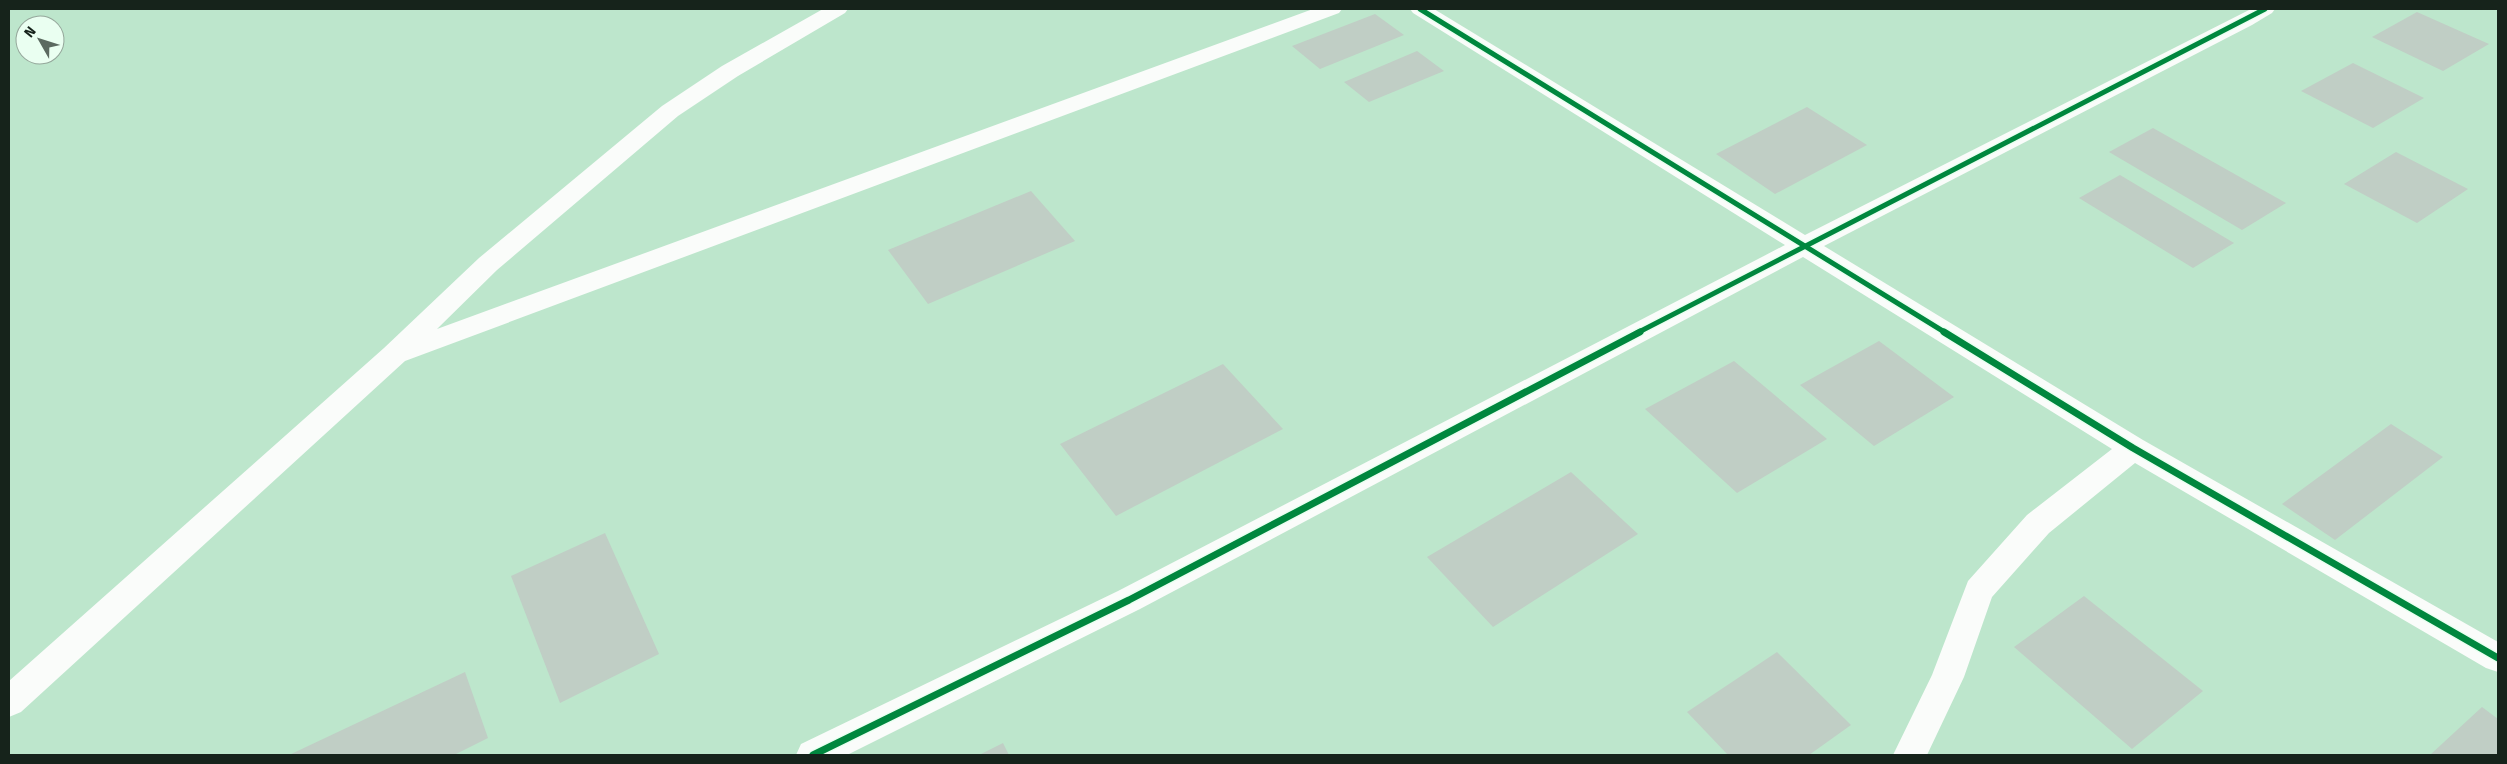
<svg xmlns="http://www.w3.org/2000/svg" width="2507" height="764" viewBox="0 0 2507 764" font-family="'Fira Sans',sans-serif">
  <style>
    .green { fill: #bde6cc; fill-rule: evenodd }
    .building { fill: #c0cec5 }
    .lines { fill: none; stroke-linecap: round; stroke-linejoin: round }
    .minor { fill: #fafcfa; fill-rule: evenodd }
    .cycleway-far1-casing { stroke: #eafff1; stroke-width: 8 }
    .cycleway-casing { stroke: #eafff1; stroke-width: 10 }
    .cycleway-far1 { stroke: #00873e; stroke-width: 5 }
    .cycleway { stroke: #00873e; stroke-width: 7 }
  </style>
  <rect width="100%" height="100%" fill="#dbede1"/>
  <path class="green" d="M9,9H2498V755H9ZM25,25H55V55H25Z"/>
  <g class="building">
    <path d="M2417,12L2489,44L2443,71L2372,37Z"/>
    <path d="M1375,14L1404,35L1320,69L1292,46Z"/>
    <path d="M1417,51L1444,71L1369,102L1344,82Z"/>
    <path d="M2353,63L2424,98L2373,128L2301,91Z"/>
    <path d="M1807,107L1867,145L1775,194L1716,154Z"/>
    <path d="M2153,128L2286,203L2242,230L2109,152Z"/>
    <path d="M2396,152L2468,189L2417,223L2344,184Z"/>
    <path d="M2120,175L2234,243L2193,268L2079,198Z"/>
    <path d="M1031,191L1075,241L928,304L888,250Z"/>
    <path d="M1879,341L1954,397L1874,446L1800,385Z"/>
    <path d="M1734,361L1827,439L1737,493L1645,409Z"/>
    <path d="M1223,364L1283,429L1116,516L1060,444Z"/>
    <path d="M2391,424L2443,457L2335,540L2282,504Z"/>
    <path d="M1571,472L1638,534L1493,627L1427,557Z"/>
    <path d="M605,533L659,654L560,703L511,576Z"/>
    <path d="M2084,596L2203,691L2132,749L2014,647Z"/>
    <path d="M1777,652L1851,725L1809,755H1728L1687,712Z"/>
    <path d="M465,672L488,738L454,755H289Z"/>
    <path d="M2482,707L2498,719V755H2430Z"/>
    <path d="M1003,743L1009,755H979Z"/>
  </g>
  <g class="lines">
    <g class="minor">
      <path d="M823,9H848L845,13L738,76L678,116L497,270L437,329L1313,9H1342L1339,13L405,361L21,712L9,717V681L384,348L479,258L662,106L722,66Z"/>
      <path d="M1410,9H1434L1805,235L2251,9H2275L2272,13L2252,25L1824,246L2143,440L2498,642V672L2486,668L2135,463L2049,533L1992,597L1964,677L1927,755H1893L1932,675L1968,581L2027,515L2112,449L1803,257L1140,609L847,755H796L801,744L1118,591L1785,245L1413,13Z"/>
    </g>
    <g class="cycleway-far1-casing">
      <g id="cycleway-far1">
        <path d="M1420,9L1946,333"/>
        <path d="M1637,333L2265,9"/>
      </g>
    </g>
    <g class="cycleway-casing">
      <g id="cycleway">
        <path d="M1944,332L2133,448L2498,658"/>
        <path d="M813,755L1129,600L1640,332"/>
      </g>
    </g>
    <use href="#cycleway-far1" class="cycleway-far1"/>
    <use href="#cycleway" class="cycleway"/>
  </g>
  <rect width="2507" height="764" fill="none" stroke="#16231b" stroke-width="20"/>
  <g transform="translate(40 40) rotate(309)"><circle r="24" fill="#eafff1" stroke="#95a79b"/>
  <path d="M0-4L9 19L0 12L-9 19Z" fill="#5b6a60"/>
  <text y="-8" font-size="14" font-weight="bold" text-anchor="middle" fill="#16231b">N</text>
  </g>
</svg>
